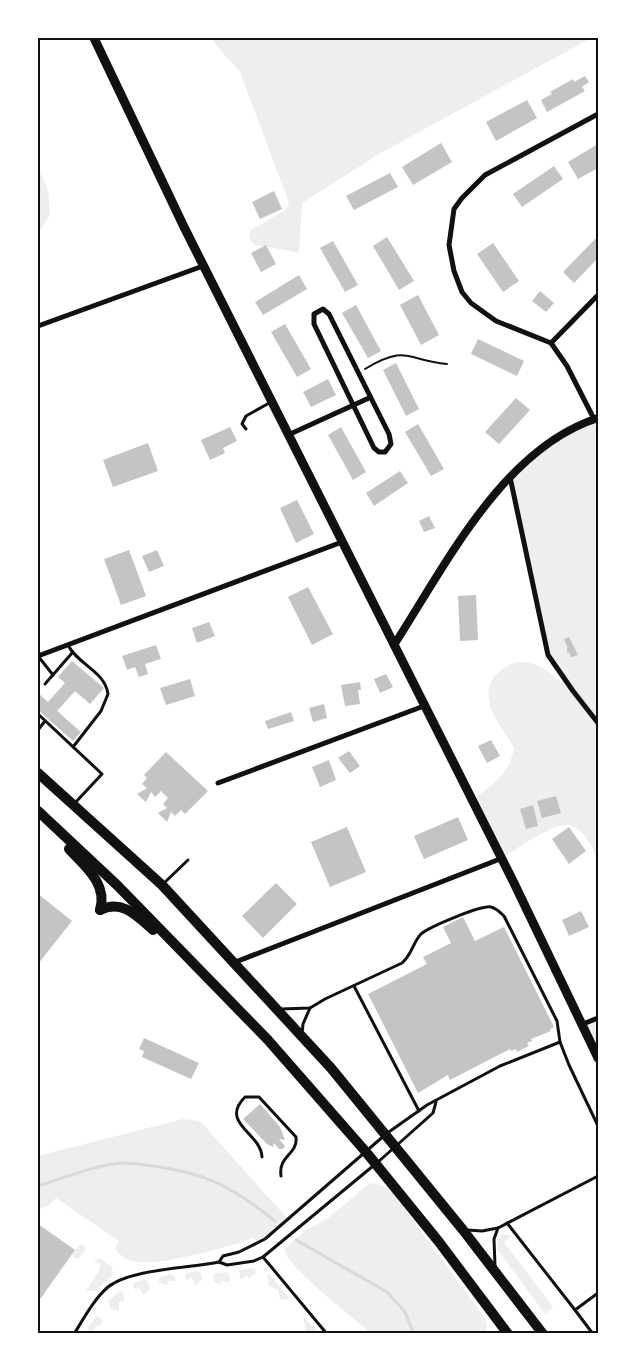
<svg xmlns="http://www.w3.org/2000/svg" width="636" height="1371" viewBox="0 0 636 1371" font-family="Helvetica,sans-serif">
  <style>
    .green { fill: #eee }
    .lines { fill: none; stroke-linecap: round; stroke-linejoin: round }
    .stream { stroke: #d9d9d9; stroke-width: 3 }
    .building { fill: #c4c4c4 }
    .path { stroke: #111; stroke-width: 2 }
    .service { stroke: #111; stroke-width: 3 }
    .minor { stroke: #111; stroke-width: 5 }
    .tertiary { stroke: #111; stroke-width: 8 }
    .secondary { stroke: #111; stroke-width: 9 }
    .trunk { stroke: #111; stroke-width: 10 }
    .neatline { fill: none; stroke: #111; stroke-width: 2 }
  </style>
  <rect width="100%" height="100%" fill="#fff"/>
  <g class="green">
    <path d="M212,38H591L379,154L302,203L299,253L253,244L249,237L251,230L287,209L289,203L240,72L215,44Z"/>
    <path d="M38,168L48,190L50,214L38,235Z"/>
    <path d="M598,418V861C594,849 581,824 566,825C548,826 517,849 500,859L471,801C491,786 510,774 514,748C506,733 492,718 489,701C487,691 490,680 498,673C525,647 548,672 571,690L548,655L510,477L542,449Z"/>
    <path d="M598,1017V1053L583,1024Z"/>
    <path d="M183,1119L200,1121L287,1218L258,1243L254,1238C232,1246 159,1266 138,1262C129,1261 121,1257 115,1249L119,1241L56,1198L49,1205L38,1210V1156Z"/>
    <path d="M370,1183L381,1185L392,1192L485,1318L487,1326L485,1333H370C356,1319 282,1264 285,1249L306,1230L327,1219Z"/>
    <path d="M502,1234L512,1236L504,1242L553,1307L545,1314L497,1249L498,1239Z"/>
    <path d="M83,1244L86,1249L78,1259L72,1256L79,1245Z"/>
    <path d="M99,1258L112,1267L113,1275L95,1291H86L100,1269V1264L94,1262Z"/>
    <path d="M250,1268L255,1269L256,1273L249,1279L247,1275L241,1280L239,1271Z"/>
    <path d="M197,1271L201,1273L202,1279L195,1286L192,1277L187,1280L185,1276L186,1273Z"/>
    <path d="M226,1272L229,1274L230,1282L221,1281L222,1285L215,1283L213,1278L215,1273Z"/>
    <path d="M171,1274L175,1277V1281H167L168,1285L159,1282V1277Z"/>
    <path d="M267,1275H270L288,1296V1300L280,1299L278,1290L269,1286Z"/>
    <path d="M143,1279L148,1281L150,1289L143,1295L139,1288L134,1289L133,1286L134,1283Z"/>
    <path d="M120,1291L123,1293L125,1301L119,1302V1311L111,1309L108,1301Z"/>
    <path d="M96,1316L101,1318L103,1322L89,1333L87,1329Z"/>
    <path d="M303,1316L319,1333H313L312,1331L306,1333Z"/>
  </g>
  <g class="lines">
    <g class="stream">
      <path d="M38,1186C61,1179 99,1164 122,1163C132,1163 143,1165 152,1166C205,1172 234,1188 275,1221"/>
      <path d="M296,1240L387,1292L405,1312L414,1334"/>
    </g>
  </g>
  <g class="building">
    <path d="M585,76L589,82L582,87L585,91L547,112L541,100L552,94L550,92L573,79L574,82Z"/>
    <path d="M527,100L537,118L496,141L486,122Z"/>
    <path d="M441,143L452,162L413,185L402,167Z"/>
    <path d="M598,144V168L578,179L568,162Z"/>
    <path d="M554,166L563,179L522,207L513,194Z"/>
    <path d="M390,173L398,187L354,210L346,196Z"/>
    <path d="M274,191L282,209L260,219L252,202Z"/>
    <path d="M598,236V258L574,283L563,272Z"/>
    <path d="M387,237L414,281L399,290L373,246Z"/>
    <path d="M333,241L358,285L345,292L320,248Z"/>
    <path d="M493,243L519,281L503,292L477,254Z"/>
    <path d="M266,245L276,264L261,272L251,253Z"/>
    <path d="M299,275L307,289L263,315L255,302Z"/>
    <path d="M540,291L554,303L546,312L532,301Z"/>
    <path d="M418,295L439,335L421,345L400,305Z"/>
    <path d="M356,305L381,351L368,358L342,313Z"/>
    <path d="M285,324L311,369L297,377L271,332Z"/>
    <path d="M478,339L524,361L517,376L471,354Z"/>
    <path d="M396,363L419,409L406,416L383,370Z"/>
    <path d="M328,379L336,395L311,407L303,392Z"/>
    <path d="M516,398L530,410L499,444L485,432Z"/>
    <path d="M418,424L444,469L431,476L405,432Z"/>
    <path d="M230,427L237,441L223,448L225,453L210,460L201,440Z"/>
    <path d="M341,427L366,472L353,480L328,435Z"/>
    <path d="M148,443L158,471L113,487L103,460Z"/>
    <path d="M400,471L408,483L374,506L366,493Z"/>
    <path d="M297,500L314,534L296,543L280,508Z"/>
    <path d="M429,516L435,528L424,532L419,521Z"/>
    <path d="M129,550L146,596L121,605L104,559Z"/>
    <path d="M157,550L164,566L149,572L142,556Z"/>
    <path d="M308,587L333,634L312,645L288,597Z"/>
    <path d="M476,595L478,640L460,641L458,596Z"/>
    <path d="M209,622L215,636L197,643L192,628Z"/>
    <path d="M569,637L578,655L571,657L569,652L567,653V646L564,639Z"/>
    <path d="M156,645L161,659L145,664L148,674L139,677L135,667L127,670L122,656Z"/>
    <path d="M72,661L104,688L90,704L75,691L57,711L81,732L73,741L38,710V693L48,702L65,683L58,677Z"/>
    <path d="M386,674L393,687L380,693L374,679Z"/>
    <path d="M190,679L195,696L166,705L160,688Z"/>
    <path d="M360,682L361,690H358L360,704L345,706L341,685Z"/>
    <path d="M324,704L327,718L313,722L309,708Z"/>
    <path d="M291,712L294,721L268,729L265,721Z"/>
    <path d="M491,740L500,756L487,763L478,746Z"/>
    <path d="M349,751L360,766L350,773L338,758Z"/>
    <path d="M166,752L208,791L185,814L181,810L175,816L171,812L167,822L158,813L167,808L163,804L168,798L161,791L155,797L151,792L146,802L137,794L147,788L142,784L147,778L144,775Z"/>
    <path d="M329,760L336,780L320,787L312,767Z"/>
    <path d="M556,796L561,813L542,818L537,801Z"/>
    <path d="M533,805L538,826L526,829L520,809Z"/>
    <path d="M458,817L468,840L424,859L414,836Z"/>
    <path d="M347,827L366,872L330,887L311,842Z"/>
    <path d="M569,827L586,851L569,864L552,839Z"/>
    <path d="M276,883L297,904L263,938L242,916Z"/>
    <path d="M38,894L72,921L38,964Z"/>
    <path d="M581,911L589,927L569,936L562,920Z"/>
    <path d="M463,917L475,941L504,927L554,1027L550,1029L551,1031L531,1039L532,1041L527,1043L529,1046L517,1052L516,1049L511,1051L510,1049L450,1080L448,1075L418,1093L368,994L427,964L423,957L451,943L443,927Z"/>
    <path d="M144,1038L199,1063L191,1079L142,1057L144,1051L139,1049Z"/>
    <path d="M260,1104L280,1127L285,1140L279,1139L285,1146L283,1149H279L274,1143L273,1147L267,1144L243,1119Z"/>
    <path d="M38,1224L75,1250L38,1302Z"/>
  </g>
  <g class="lines">
    <path class="path" d="M365,369C407,344 406,360 447,364"/>
    <g class="service">
      <path d="M246,429L242,424L246,416L271,402"/>
      <path d="M68,645C77,664 105,671 108,694L101,711L73,747"/>
      <path d="M38,656L53,675"/>
      <path d="M45,684L72,653"/>
      <path d="M38,714L102,774L74,804"/>
      <path d="M38,730L45,721"/>
      <path d="M163,884L188,860"/>
      <path d="M354,986L419,1111"/>
      <path d="M281,1009L310,1008L325,999L402,963C412,955 413,942 421,934C429,927 481,905 491,907C496,908 500,912 504,916L557,1021L560,1042L569,1065L598,1126"/>
      <path d="M302,1034L303,1024L310,1008"/>
      <path d="M262,1157C261,1133 219,1123 245,1097H259L296,1137C298,1155 278,1155 281,1176"/>
      <path d="M378,1162L433,1113L436,1102"/>
      <path d="M507,1223L575,1310"/>
      <path d="M467,1230L482,1231L498,1228L598,1176"/>
      <path d="M263,1257L327,1334"/>
      <path d="M219,1262L223,1256L239,1252L265,1239L386,1134L427,1105L500,1066L560,1042"/>
      <path d="M495,1266L494,1239L498,1228"/>
      <path d="M74,1334C84,1318 94,1299 108,1287C130,1269 190,1268 219,1262L227,1265L254,1261L263,1257L373,1166"/>
      <path d="M593,1334L575,1310L598,1293"/>
    </g>
    <g class="minor">
      <path d="M323,309L329,314L389,434L391,444L385,452H379L374,448L314,324V314Z"/>
      <path d="M38,326L203,266"/>
      <path d="M551,343L598,295"/>
      <path d="M594,419L567,366L551,343L496,321L471,303L462,292L454,271L449,245L454,209L462,198L485,175L598,114"/>
      <path d="M288,435L369,398"/>
      <path d="M510,477L548,655L573,691L598,723"/>
      <path d="M38,656L342,542"/>
      <path d="M218,783L424,706"/>
      <path d="M233,963L500,859"/>
      <path d="M583,1024L598,1018"/>
    </g>
    <path class="tertiary" d="M394,645C445,566 503,448 598,418"/>
    <path class="secondary" d="M94,38L184,227L514,883L598,1058"/>
    <g class="trunk">
      <path d="M38,773L162,885L331,1068L463,1230L543,1334"/>
      <path d="M38,811L118,886L268,1040L366,1152L439,1242L508,1334"/>
      <path d="M69,849C85,866 108,884 100,910"/>
      <path d="M100,910C122,899 137,916 153,930"/>
    </g>
  </g>
  <rect width="636" height="1371" fill="none" stroke="#ffffff" stroke-width="78"/>
  <rect x="39" y="39" width="558" height="1293" class="neatline"/>
</svg>
